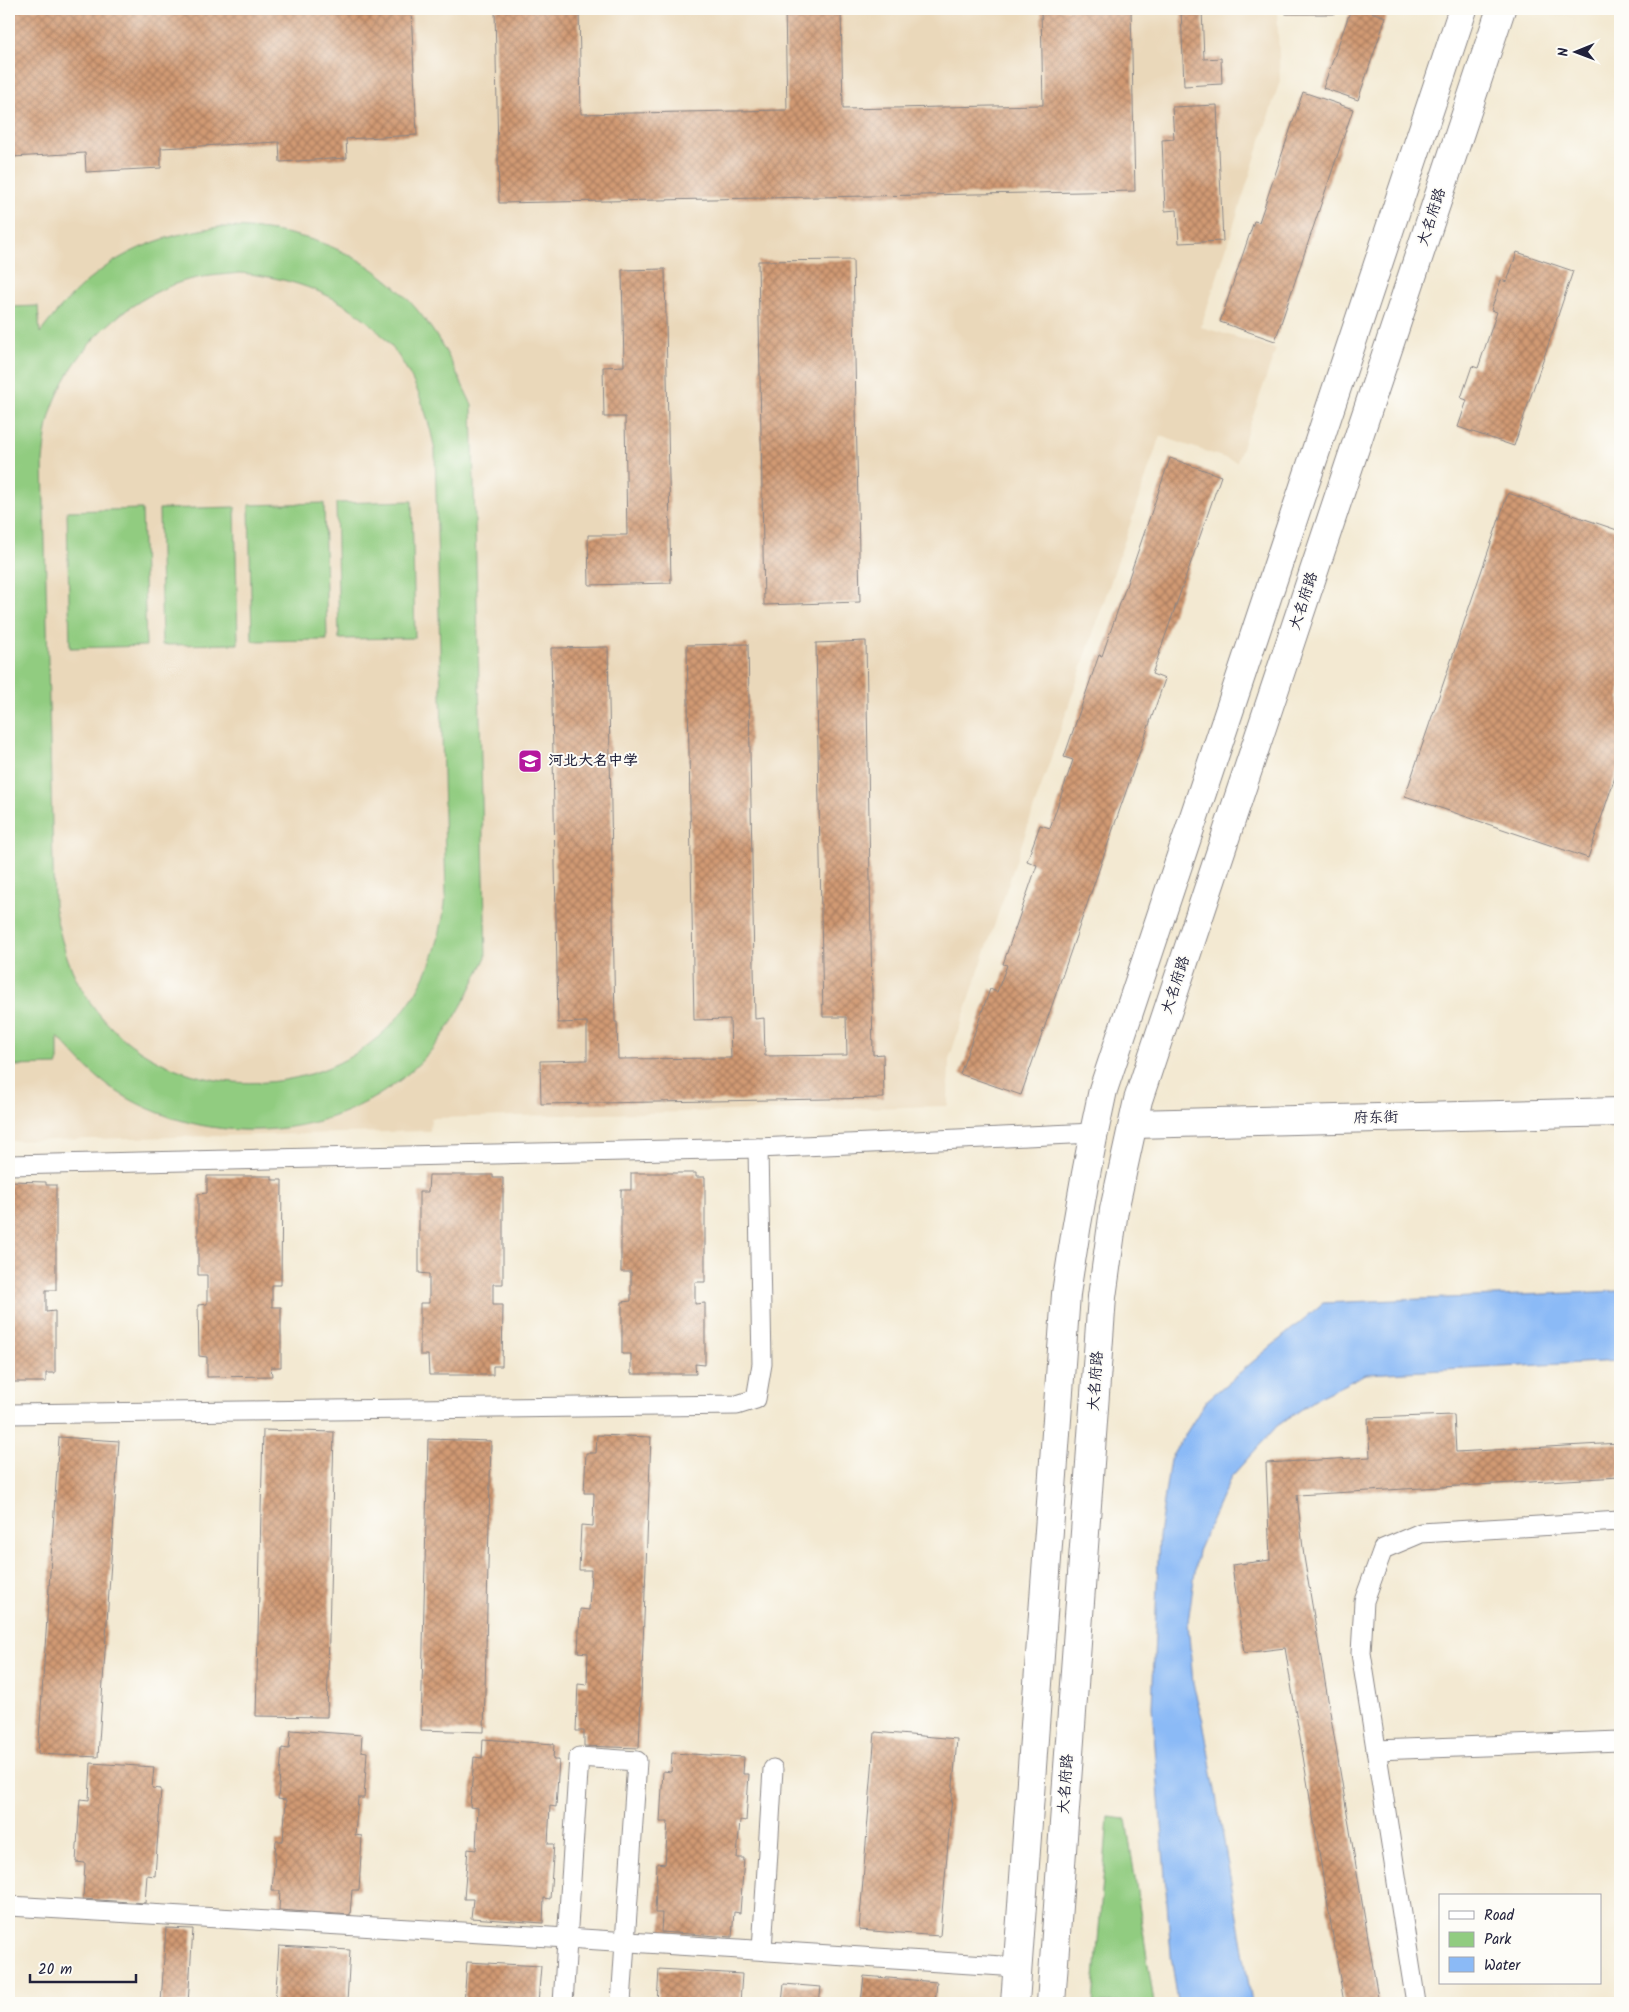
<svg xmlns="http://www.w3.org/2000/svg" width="1629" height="2012" viewBox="0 0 1629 2012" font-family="Kalam,'LXGW WenKai TC',sans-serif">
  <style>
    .built { fill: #ead8ba }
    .park { fill: #91cc80; stroke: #5a775e; fill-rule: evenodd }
    .water { fill: #8bbaf6; stroke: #566e98 }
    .building { fill: url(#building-cross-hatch) }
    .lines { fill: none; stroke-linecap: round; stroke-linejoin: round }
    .lane-casing { stroke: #8a8686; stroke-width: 21 }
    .secondary-casing { stroke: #8a8686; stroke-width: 30 }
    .lane { stroke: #fff; stroke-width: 19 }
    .secondary { stroke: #fff; stroke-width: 28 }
    .labels { text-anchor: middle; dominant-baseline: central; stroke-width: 4; stroke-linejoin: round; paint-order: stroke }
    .street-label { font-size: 15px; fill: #22223b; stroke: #fdfcf7 }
    .poi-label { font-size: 15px; font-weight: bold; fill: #22223b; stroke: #fdfcf7; text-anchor: start }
  </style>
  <defs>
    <pattern id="building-cross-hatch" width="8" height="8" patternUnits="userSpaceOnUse" patternTransform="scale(1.25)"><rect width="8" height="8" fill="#d19a73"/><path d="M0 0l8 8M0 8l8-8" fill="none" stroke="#a97d60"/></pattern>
  </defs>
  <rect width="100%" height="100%" fill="#fdfcf7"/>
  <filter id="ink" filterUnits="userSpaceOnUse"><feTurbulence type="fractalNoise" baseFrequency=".02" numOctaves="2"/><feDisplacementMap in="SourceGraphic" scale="10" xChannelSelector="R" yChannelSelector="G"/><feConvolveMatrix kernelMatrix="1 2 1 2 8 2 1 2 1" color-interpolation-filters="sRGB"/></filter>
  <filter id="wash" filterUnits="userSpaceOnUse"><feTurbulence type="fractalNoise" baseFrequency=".0096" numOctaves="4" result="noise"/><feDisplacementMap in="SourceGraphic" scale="20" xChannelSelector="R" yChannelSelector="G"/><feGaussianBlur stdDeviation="1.12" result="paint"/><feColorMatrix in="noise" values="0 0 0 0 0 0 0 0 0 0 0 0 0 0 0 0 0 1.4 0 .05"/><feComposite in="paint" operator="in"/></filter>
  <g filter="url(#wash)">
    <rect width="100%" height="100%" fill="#f3e9d2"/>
    <path class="built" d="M9,9H1277L1280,81L1201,327L1276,349L1237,462L1160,436L949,1059L948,1106L431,1118L430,1131L9,1141Z"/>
    <g class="park">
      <path d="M219,227C309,227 384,256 435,334C450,356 460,381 472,405L486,957C469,992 454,1025 428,1054C348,1143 207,1154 110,1087C90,1073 74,1054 58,1037V1065L9,1066V307L38,306L40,333C90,267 137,238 219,227ZM241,273C351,284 415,342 435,451L446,896C441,938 430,977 403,1011C323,1114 150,1105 83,991C67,965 60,936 54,906L43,461C45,441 47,420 55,401C77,346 124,301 181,282C200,276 221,275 241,273Z"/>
      <path d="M412,501L415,638L339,639L336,503Z"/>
      <path d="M324,503L327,640L252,641L249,505Z"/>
      <path d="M235,507L238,644L162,645L159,509Z"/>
      <path d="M142,509L146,646L70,648L67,511Z"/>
      <path d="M1108,1817L1126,1819L1154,2003H1093Z"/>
    </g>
    <path class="water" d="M1620,1291V1361L1366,1374L1321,1396L1277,1426L1231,1477L1198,1551L1188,1622L1193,1684L1203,1721L1252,2003H1178L1171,1955L1152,1707L1159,1536L1170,1459L1206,1401L1323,1303Z"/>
    <g id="blocks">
      <g class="building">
        <path d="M9,9H411L417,135L346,139L347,158L280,162L279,142L161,148V168L86,172L85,153L12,157L9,102Z"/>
        <path d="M495,9H579L581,114L787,110L785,9H841L843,109L1043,105L1041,9H1131L1135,191L499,203Z"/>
        <path d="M1181,9H1202L1204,59L1221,58L1222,84L1184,86Z"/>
        <rect x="1286" y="9" width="48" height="5"/>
        <path d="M1351,9H1362L1386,17L1358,100L1323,88Z"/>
        <path d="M1303,92L1353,109L1275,341L1220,322L1254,221L1259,222Z"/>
        <path d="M1217,105L1223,241L1179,243L1177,210L1165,211L1162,140L1174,139L1172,107Z"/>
        <path d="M1517,252L1573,271L1514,446L1458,427L1467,400L1461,398L1472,366L1478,368L1497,312L1491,310L1501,280L1507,282Z"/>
        <path d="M853,260L860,602L764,605L758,261Z"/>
        <path d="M665,269L671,583L589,585L588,535H627L625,417H604L603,367L624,366L622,270Z"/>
        <path d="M1170,458L1221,476L1152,674L1165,679L1021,1095L960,1074L990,989L997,992L1007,965L1003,964L1037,865L1027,861L1040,825L1050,828L1073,760L1064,757L1099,655L1102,656Z"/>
        <path d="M1508,493L1620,531V762L1588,858L1405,796Z"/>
        <path d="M866,641L873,1055L883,1054L884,1098L541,1104L540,1061L587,1060V1022L558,1023L551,648L608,647L615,1022H617L618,1059L731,1058L730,1019L694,1020L687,645L748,644L755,1019L764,1018L765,1056L847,1055L846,1017H823L816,643Z"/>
        <path d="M631,1173H696V1177H705V1282H695V1304L705,1303V1365L695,1364L696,1374H631V1354H622V1302L631,1301V1272H621V1190H631Z"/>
        <path d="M429,1175H493V1178H503V1284H493V1305H503L502,1366H493V1375H429L428,1355H420V1303H429V1274L419,1273V1192H428Z"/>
        <path d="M207,1176H272V1180H282L281,1285H272V1307H281V1367H271L272,1376L207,1377V1357L199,1356L198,1305L207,1304V1275H198V1194L207,1193Z"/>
        <path d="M9,1181L46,1182V1185H56V1290H46V1312L55,1311V1373H46V1382H9Z"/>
        <path d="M1454,1415L1456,1452L1620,1443V1477L1297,1495L1304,1557L1379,2003H1344L1285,1648L1244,1653L1232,1565L1270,1560L1266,1463L1370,1457L1368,1418Z"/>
        <path d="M263,1430L334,1432L327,1717L256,1716Z"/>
        <path d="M597,1435L651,1437L639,1748L584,1746V1731H576L578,1684L587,1685L588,1653L578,1652L580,1609L589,1610L591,1570H579L581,1525L593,1526L594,1493H584L586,1453H596Z"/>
        <path d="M59,1437L119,1441L98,1757L38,1754Z"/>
        <path d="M428,1439L491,1441L484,1732L421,1730Z"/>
        <path d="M291,1730L362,1735L361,1751L367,1752L364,1798H358L355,1835L362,1836L359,1890H352L350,1915L279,1910L280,1891H272L276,1841H283L286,1800L278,1799L282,1748L289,1749Z"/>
        <path d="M875,1732L957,1739L940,1936L859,1930Z"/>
        <path d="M483,1739L554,1744L553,1760H559L556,1807L550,1806L548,1844H554L550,1899L544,1898L543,1923L471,1918L473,1899H464L468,1849L476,1850L478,1808L470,1807L474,1757L482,1758Z"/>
        <path d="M672,1753L744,1757L743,1774H749L746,1821L740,1820L737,1858H744L740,1913L734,1912L732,1937L661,1932L662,1913H655L657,1863L665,1864L668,1822H660L663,1771L671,1772Z"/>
        <path d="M91,1763L154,1767L152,1788L161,1789L155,1876L147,1875L145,1903L83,1899L85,1863L76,1862L80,1799L89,1800Z"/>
        <path d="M166,1928L193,1929L188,2003H161Z"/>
        <path d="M279,1946L350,1950L347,2003H275Z"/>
        <path d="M467,1962L541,1966L538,2003H464Z"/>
        <path d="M659,1969L742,1974L740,2003H657Z"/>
        <path d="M864,1976L937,1982L935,2003H861Z"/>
        <path d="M784,1984L821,1987L819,2003H782Z"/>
      </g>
    </g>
  </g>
  <g filter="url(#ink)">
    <use href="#blocks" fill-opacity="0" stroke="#8a8686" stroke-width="1"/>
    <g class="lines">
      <g class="lane-casing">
        <g id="lane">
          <path d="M9,1165L758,1148L1094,1133"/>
          <path d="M9,1414L737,1405L756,1399L762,1364L758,1148"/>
          <path d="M1376,1750L1620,1741"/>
          <path d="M9,1906L567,1938L1018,1967"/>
          <path d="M762,1950L773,1769"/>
          <path d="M563,2003L579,1757L637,1761L621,2003"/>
          <path d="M1416,2003L1361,1653L1364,1601L1383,1549L1421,1533L1620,1521"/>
        </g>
      </g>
      <g class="secondary-casing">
        <g id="secondary">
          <path d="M1133,1124L1620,1112"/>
          <path d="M1015,2003L1066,1294C1076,1225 1088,1158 1103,1090L1463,9"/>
          <path d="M1051,2003L1102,1297L1114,1210L1138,1100L1501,9"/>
        </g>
      </g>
      <use href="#lane" class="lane"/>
      <use href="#secondary" class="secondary"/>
    </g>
  </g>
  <defs>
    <g id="school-square" transform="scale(1.25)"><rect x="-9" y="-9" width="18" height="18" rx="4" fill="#b5179e" stroke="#fdfcf7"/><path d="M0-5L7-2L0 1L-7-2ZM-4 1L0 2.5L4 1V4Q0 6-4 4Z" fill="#fff"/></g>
  </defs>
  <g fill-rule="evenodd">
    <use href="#school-square" x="530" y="761"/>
  </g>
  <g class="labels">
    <g class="street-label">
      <text transform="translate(1432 217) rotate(-72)">大名府路</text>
      <text transform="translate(1304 601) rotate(-72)">大名府路</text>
      <text transform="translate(1176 985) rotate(-72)">大名府路</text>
      <text transform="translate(1376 1118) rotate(-1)">府东街</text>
      <text transform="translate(1096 1381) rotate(-86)">大名府路</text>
      <text transform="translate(1066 1784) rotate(-86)">大名府路</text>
    </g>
    <g class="poi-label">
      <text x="548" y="761">河北大名中学</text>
    </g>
  </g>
  <rect width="1629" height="2012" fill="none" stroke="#fdfcf7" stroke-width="30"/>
  <rect x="1439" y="1894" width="162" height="90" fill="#fdfcf7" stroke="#a5a5ac"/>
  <rect x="1449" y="1911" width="25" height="8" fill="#ffffff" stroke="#a5a5ac"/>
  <text x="1484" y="1920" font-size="15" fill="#22223b">Road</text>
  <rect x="1449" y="1932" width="25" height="15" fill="#91cc80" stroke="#a5a5ac"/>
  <text x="1484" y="1944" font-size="15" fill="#22223b">Park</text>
  <rect x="1449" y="1957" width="25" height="15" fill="#8bbaf6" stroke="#a5a5ac"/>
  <text x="1484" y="1970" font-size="15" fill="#22223b">Water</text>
  <g transform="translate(1576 52) rotate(269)" stroke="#fdfcf7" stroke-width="4" paint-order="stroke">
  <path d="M0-4L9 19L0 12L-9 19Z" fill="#22223b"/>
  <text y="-8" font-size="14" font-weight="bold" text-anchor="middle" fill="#22223b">N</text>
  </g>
  <path d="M30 1974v8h106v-8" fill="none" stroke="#22223b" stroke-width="2.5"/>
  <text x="38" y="1974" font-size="15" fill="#22223b" stroke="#fdfcf7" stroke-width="4" paint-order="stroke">20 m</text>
</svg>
